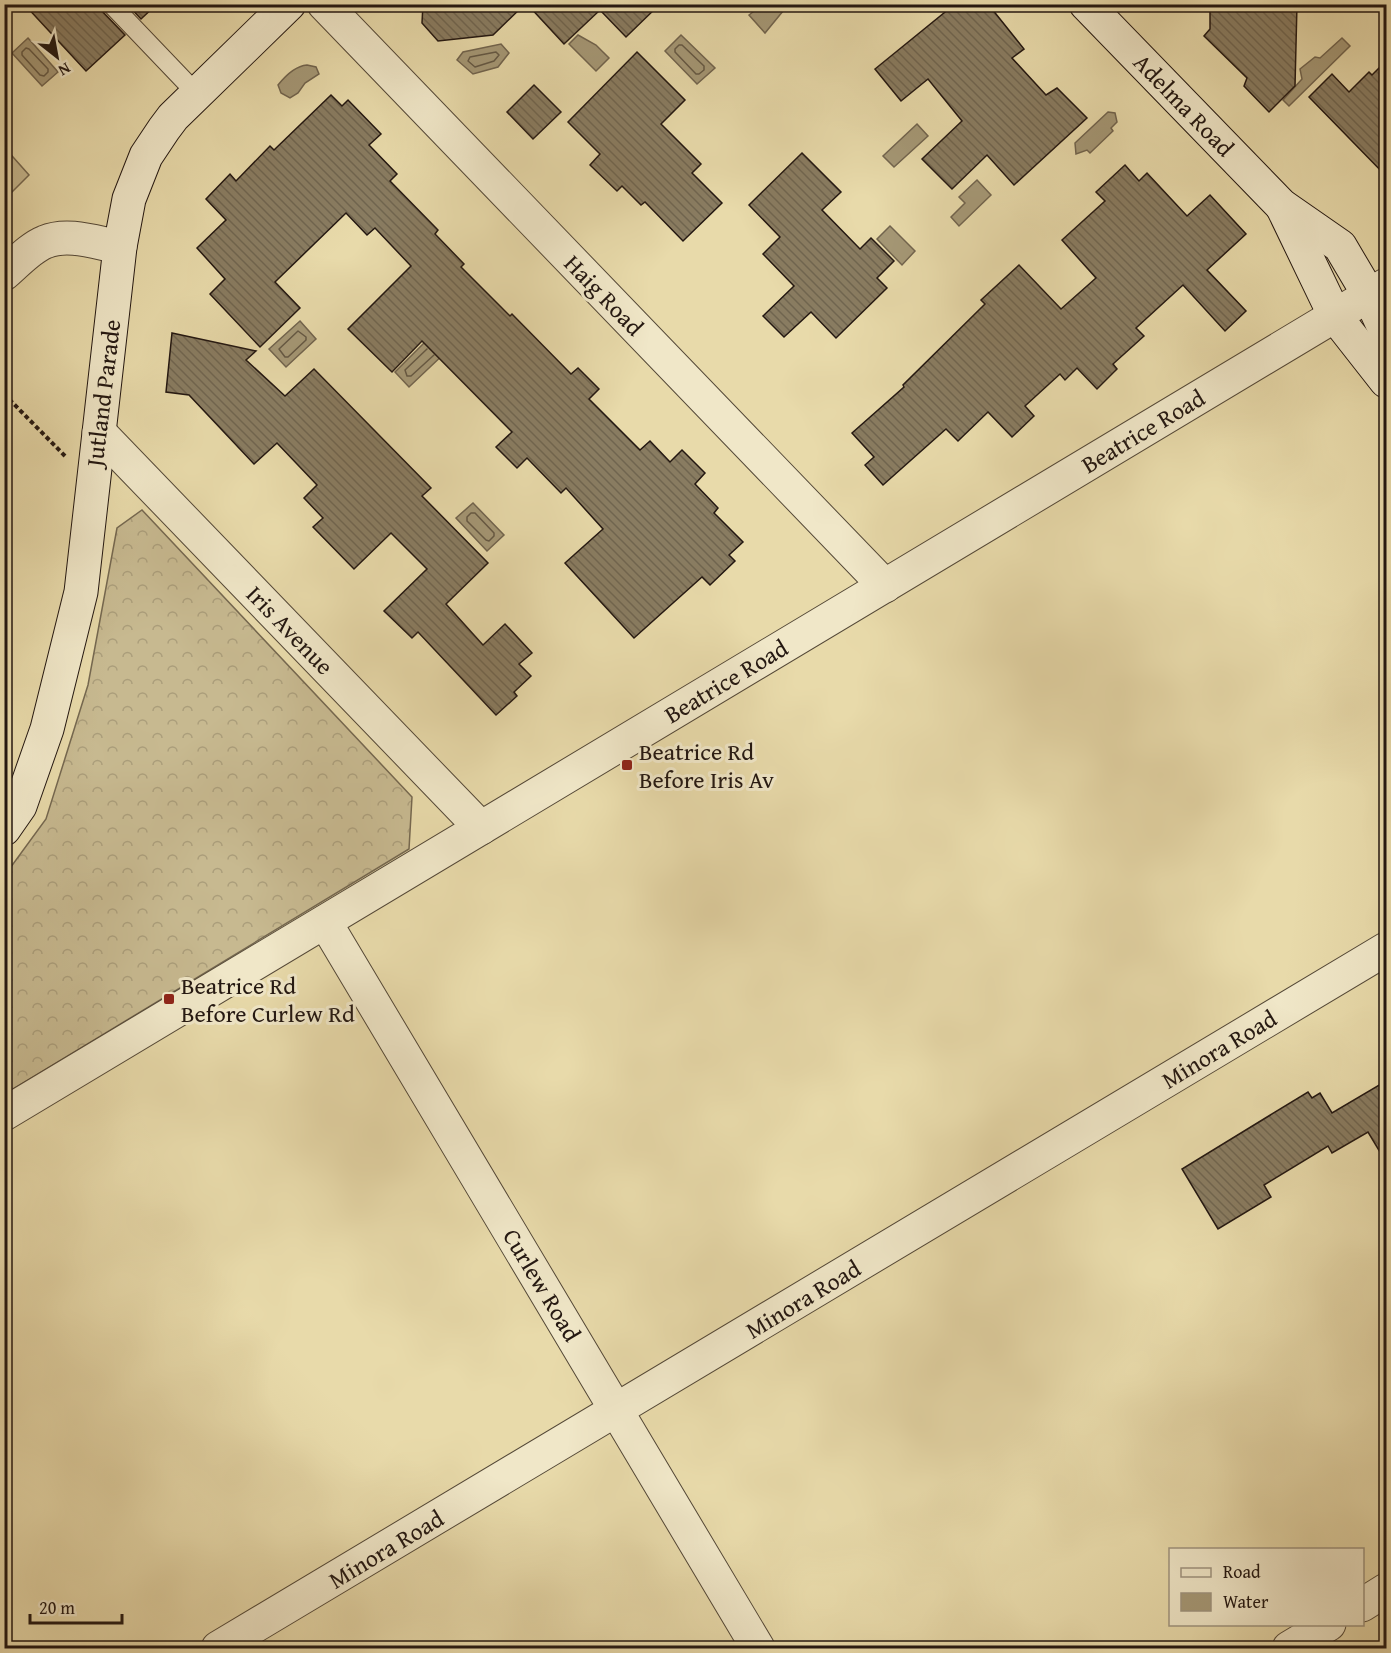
<svg xmlns="http://www.w3.org/2000/svg" width="1391" height="1653" viewBox="0 0 1391 1653" font-family="'Gentium Book Plus',serif">
  <style>
    .forest { fill: url(#forest-crowns); stroke: #756850; stroke-width: 1.5 }
    .pitch { fill: #c7b990; stroke: #756850; stroke-width: 1.5 }
    .water { fill: #a59876; stroke: #71644e; stroke-width: 1.5 }
    .lines { fill: none; stroke-linecap: round; stroke-linejoin: round }
    .shore { stroke: #645844; stroke-width: 1.5 }
    .building { fill: url(#building-back-hatch); stroke: #231711; stroke-width: 1.5 }
    .lane-casing { stroke: #544837; stroke-width: 20 }
    .street-casing { stroke: #544837; stroke-width: 35 }
    .secondary-casing { stroke: #231711; stroke-width: 35 }
    .path { stroke: #231711; stroke-width: 4; stroke-dasharray: 4.5 3; stroke-linecap: butt }
    .lane { stroke: #f0e7c8; stroke-width: 18 }
    .street { stroke: #f0e7c8; stroke-width: 33 }
    .secondary { stroke: #f0e7c8; stroke-width: 33 }
    .poi-dot { fill: #8f2418; stroke: #f0e7c8; stroke-width: 2 }
    .labels { text-anchor: middle; dominant-baseline: central; stroke-width: 6; stroke-linejoin: round; paint-order: stroke }
    .street-label { font-size: 24px; fill: #231711; stroke: #f0e7c8 }
    .poi-label { font-size: 24px; fill: #231711; stroke: #f0e7c8; text-anchor: start }
  </style>
  <defs>
    <pattern id="forest-crowns" width="20" height="18" patternUnits="userSpaceOnUse" patternTransform="scale(1.5)"><rect width="20" height="18" fill="#c7b990"/><path d="M2 6a3 3 0 1 1 6 0M12 15a3 3 0 1 1 6 0" fill="none" stroke="#ab9e7b"/></pattern>
    <pattern id="building-back-hatch" width="6" height="6" patternUnits="userSpaceOnUse" patternTransform="scale(1.5)"><rect width="6" height="6" fill="#897c61"/><path d="M-1 5l2 2M0 0l6 6M5-1l2 2" fill="none" stroke="#70654f"/></pattern>
  </defs>
  <rect width="100%" height="100%" fill="#e8daaa"/>
  <filter id="stains"><feTurbulence type="fractalNoise" baseFrequency=".00333" numOctaves="4"/><feColorMatrix values="0 0 0 0 .2 0 0 0 0 .09 0 0 0 0 .02 0 0 0 .5 -.17"/></filter>
  <radialGradient id="worn" r=".72"><stop offset=".6" stop-color="#630" stop-opacity="0"/><stop offset="1" stop-color="#630" stop-opacity=".3"/></radialGradient>
  <path class="forest" d="M142,510L412,797L409,849L5,1094V875L46,819L88,685L117,528Z"/>
  <path class="pitch" d="M5,148L29,175L5,199Z"/>
  <g class="water">
    <path d="M762,5H788L765,33L749,15Z"/>
    <path d="M578,35L596,45L609,58L596,71L569,44Z"/>
    <path d="M681,35L715,68L697,84L665,51Z"/>
    <path d="M28,38L58,72L42,86L12,53Z"/>
    <path d="M1342,38L1350,46L1289,106L1283,100L1302,79L1300,69L1315,57L1320,58Z"/>
    <path d="M501,44L509,53L498,67L473,74L457,60L463,52Z"/>
    <path d="M307,65L316,67L319,74L305,83L298,93L290,98L281,93L278,85C286,75 295,66 307,65Z"/>
    <path d="M1108,112L1115,113L1117,122L1111,128L1113,131L1090,153L1087,150L1076,154L1075,143Z"/>
    <path d="M917,124L928,136L894,167L883,156Z"/>
    <path d="M977,180L991,195L959,226L951,217L965,203L959,197Z"/>
    <path d="M890,226L915,251L902,265L877,239Z"/>
    <path d="M300,321L316,339L286,367L269,349Z"/>
    <path d="M433,334L448,350L409,387L395,372Z"/>
    <path d="M473,503L504,535L487,551L456,518Z"/>
  </g>
  <g class="lines">
    <g class="shore">
      <path d="M679,45H682L704,66V70L699,74H696L675,52V49Z"/>
      <path d="M26,48L29,49L48,69V72L44,76L40,75L22,55V52Z"/>
      <path d="M496,52L499,55L494,61L475,67L468,61L470,57Z"/>
      <path d="M298,331L306,337V340L288,357H285L279,349Z"/>
      <path d="M427,349L405,370L407,376H411L434,355"/>
      <path d="M471,513H475L494,533V536L489,541L486,540L467,521V517Z"/>
    </g>
  </g>
  <g class="building">
    <path d="M24,4H100L103,12L125,35L86,71Z"/>
    <path d="M127,4H157L141,19Z"/>
    <path d="M423,4H525L493,35L438,41L422,23Z"/>
    <path d="M527,4H660L626,37L600,10L564,44Z"/>
    <path d="M955,4H988L1024,49L1012,58L1046,95L1057,88L1087,118L1014,185L987,155L952,189L922,159L962,121L928,79L901,101L875,69Z"/>
    <path d="M1210,4H1297L1295,86L1269,112L1244,86L1247,78L1204,36L1210,29Z"/>
    <path d="M637,52L685,100L661,124L701,164L692,173L722,203L683,241L645,202L641,205L622,186L617,191L590,165L600,154L568,122Z"/>
    <path d="M1386,61V176L1309,97L1332,74L1349,92L1369,72L1372,75Z"/>
    <path d="M534,85L561,112L533,139L507,112Z"/>
    <path d="M331,95L342,106L348,100L381,134L369,145L397,174L390,181L438,230L435,234L464,264L461,267L510,316L512,314L571,374L578,368L599,389L589,399L640,450L650,441L670,462L682,450L705,473L695,484L718,508L714,513L743,542L729,555L735,561L710,585L702,577L634,638L565,563L603,529L566,488L561,493L527,458L517,468L496,447L512,432L422,341L392,372L348,329L411,266L375,228L367,235L346,213L275,282L300,308L260,347L210,294L225,279L197,248L226,220L206,199L230,174L236,181L270,146L274,150Z"/>
    <path d="M802,153L841,192L822,210L860,249L871,238L894,261L877,278L887,288L836,338L811,312L784,337L763,316L794,286L763,254L780,237L749,205Z"/>
    <path d="M1125,165L1139,181L1147,173L1187,216L1210,195L1246,234L1207,270L1246,311L1225,331L1183,285L1136,328L1144,336L1113,364L1117,369L1097,389L1077,368L1065,380L1060,374L1025,406L1034,416L1012,437L988,412L958,441L946,429L883,485L865,465L874,457L852,433L904,387L903,385L985,304L981,300L1019,265L1061,309L1096,278L1062,240L1105,201L1096,192Z"/>
    <path d="M172,333L256,351L246,360L285,396L314,369L431,488L422,496L488,563L446,604L483,645L505,624L532,653L519,664L531,676L514,692L517,696L496,715L418,632L412,638L384,611L427,569L391,533L354,569L313,527L323,518L304,498L317,485L277,443L254,464L189,395L166,392Z"/>
    <path d="M1386,1081V1162L1368,1132L1332,1153L1328,1146L1264,1185L1271,1197L1218,1229L1182,1169L1308,1092L1312,1098L1320,1093L1332,1113Z"/>
  </g>
  <g class="lines">
    <g class="lane-casing">
      <path id="lane" d="M111,4L197,94"/>
    </g>
    <g class="street-casing">
      <g id="street">
        <path d="M324,4L885,586"/>
        <path d="M4,274C17,263 30,248 45,242C68,232 97,243 120,247"/>
        <path d="M99,432L481,828"/>
        <path d="M325,922L758,1648"/>
        <path d="M4,1114L1386,285"/>
        <path d="M1362,1605L1386,1590"/>
        <path d="M218,1648L1386,949"/>
        <path d="M1289,1648L1329,1624"/>
      </g>
    </g>
    <g class="secondary-casing">
      <g id="secondary">
        <path d="M1086,4L1281,205L1340,246L1369,295L1386,332"/>
        <path d="M1282,206L1335,316L1386,381"/>
        <path d="M4,829L20,806L47,729L81,592L120,247L129,199L146,156L164,129L173,117L289,4"/>
      </g>
    </g>
    <path class="path" d="M4,394L65,456"/>
    <use href="#lane" class="lane"/>
    <use href="#street" class="street"/>
    <use href="#secondary" class="secondary"/>
  </g>
  <g class="poi-dot">
    <rect x="621" y="759" width="12" height="12" rx="3"/>
    <rect x="163" y="993" width="12" height="12" rx="3"/>
  </g>
  <g class="labels">
    <g class="street-label">
      <text transform="translate(1184 105) rotate(46)">Adelma Road</text>
      <text transform="translate(604 295) rotate(46)">Haig Road</text>
      <text transform="translate(103 393) rotate(-83)">Jutland Parade</text>
      <text transform="translate(1143 431) rotate(-31)">Beatrice Road</text>
      <text transform="translate(290 630) rotate(46)">Iris Avenue</text>
      <text transform="translate(726 681) rotate(-31)">Beatrice Road</text>
      <text transform="translate(1219 1049) rotate(-31)">Minora Road</text>
      <text transform="translate(542 1285) rotate(59)">Curlew Road</text>
      <text transform="translate(803 1299) rotate(-31)">Minora Road</text>
      <text transform="translate(386 1549) rotate(-31)">Minora Road</text>
    </g>
    <g class="poi-label">
      <text x="639" y="751">Beatrice Rd<tspan x="639" dy="28">Before Iris Av</tspan></text>
      <text x="181" y="985">Beatrice Rd<tspan x="181" dy="28">Before Curlew Rd</tspan></text>
    </g>
  </g>
  <rect width="1391" height="1653" fill="none" stroke="#e8daaa" stroke-width="24"/>
  <rect x="6" y="6" width="1379" height="1641" fill="none" stroke="#231711" stroke-width="3"/>
  <rect x="12" y="12" width="1367" height="1629" fill="none" stroke="#231711" stroke-width="1.5"/>
  <rect x="1169" y="1548" width="195" height="78" fill="#f0e7c8" stroke="#9e947f" stroke-width="1.5"/>
  <rect x="1181" y="1568" width="30" height="9" fill="#f0e7c8" stroke="#9e947f" stroke-width="1.5"/>
  <text x="1223" y="1578" font-size="18" fill="#231711">Road</text>
  <rect x="1181" y="1593" width="30" height="18" fill="#a59876" stroke="#9e947f" stroke-width="1.5"/>
  <text x="1223" y="1608" font-size="18" fill="#231711">Water</text>
  <g transform="translate(57 57) rotate(149)" stroke="#f0e7c8" stroke-width="4.5" paint-order="stroke">
  <path d="M0-4.5L10 22L0 15L-10 22Z" fill="#231711"/>
  <text y="-9" font-size="16" font-weight="bold" text-anchor="middle" fill="#231711">N</text>
  </g>
  <path d="M30 1614v9h92v-9" fill="none" stroke="#231711" stroke-width="3"/>
  <text x="39" y="1614" font-size="18" fill="#231711" stroke="#f0e7c8" stroke-width="4.5" paint-order="stroke">20 m</text>
  <rect width="100%" height="100%" filter="url(#stains)"/>
  <rect width="100%" height="100%" fill="url(#worn)"/>
</svg>
